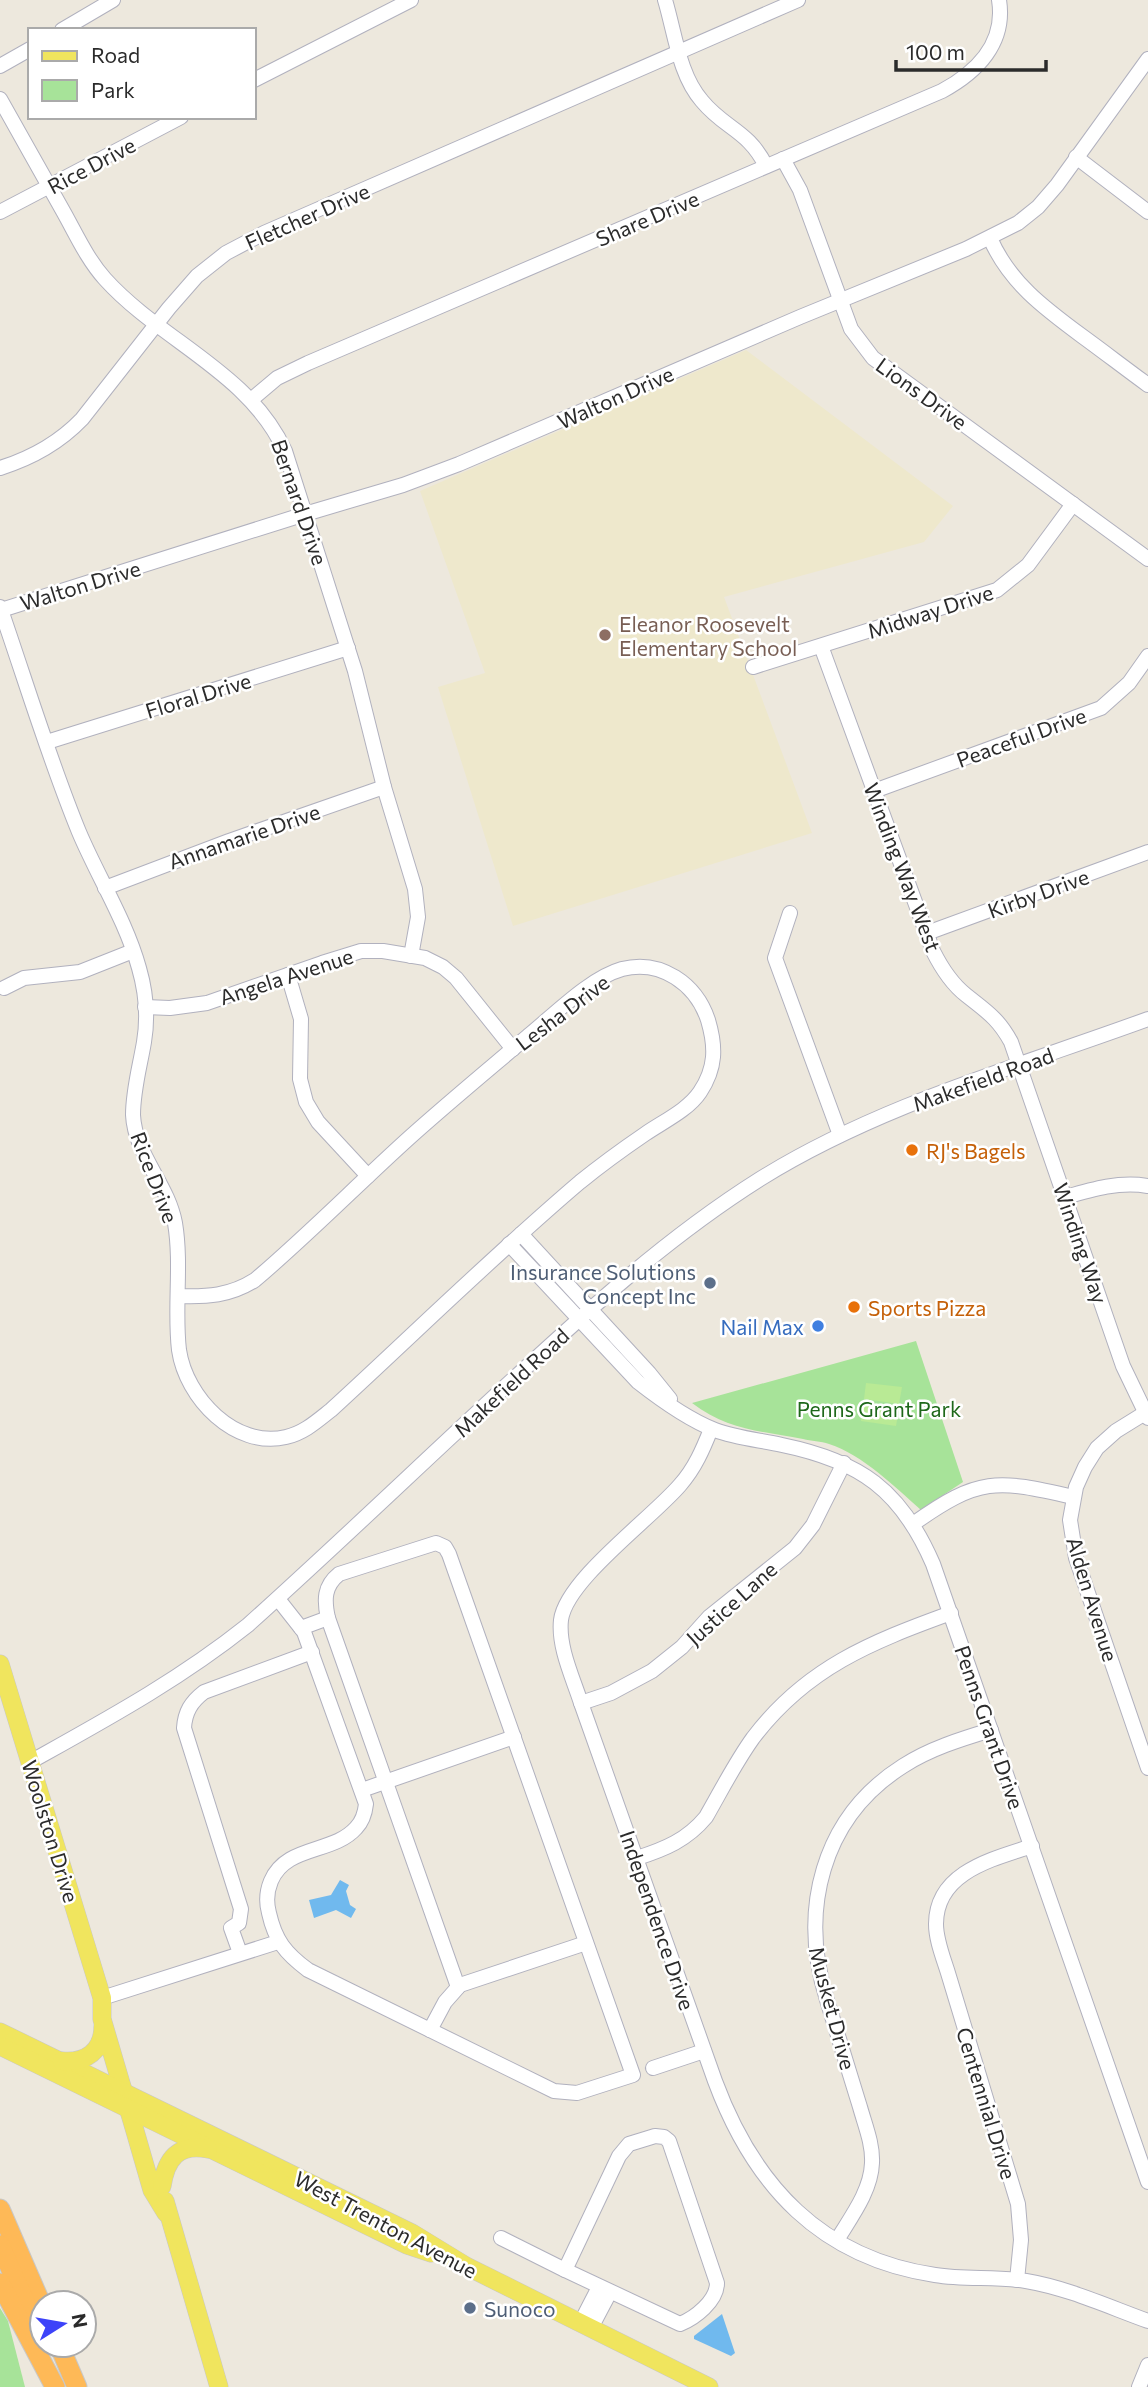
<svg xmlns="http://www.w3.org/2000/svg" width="1148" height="2387" viewBox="0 0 1148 2387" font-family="Commissioner,sans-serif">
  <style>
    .education { fill: #eee8cc }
    .green { fill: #a7e399 }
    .pitch { fill: #b9ea95 }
    .water { fill: #70b9ee }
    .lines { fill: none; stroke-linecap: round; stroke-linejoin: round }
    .minor-casing { stroke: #b1b1be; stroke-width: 16 }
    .major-casing { stroke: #c8c8c8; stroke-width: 19 }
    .highway-casing { stroke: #c8c8c8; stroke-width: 21 }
    .minor { stroke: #fff; stroke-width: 14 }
    .major { stroke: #f0e55e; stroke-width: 18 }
    .highway { stroke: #feb957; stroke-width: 19 }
    .education-dot { fill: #8d6e63; stroke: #fff; stroke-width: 2.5 }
    .food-dot { fill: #e8710a; stroke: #fff; stroke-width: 2.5 }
    .service-dot { fill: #5c6f8a; stroke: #fff; stroke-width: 2.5 }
    .shop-dot { fill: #3f7fe0; stroke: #fff; stroke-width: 2.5 }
    .labels { text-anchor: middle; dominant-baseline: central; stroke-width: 5; stroke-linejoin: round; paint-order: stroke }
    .street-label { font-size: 21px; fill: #2b2b2b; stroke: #fff }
    .education-label { font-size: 21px; fill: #785e54; stroke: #fff; text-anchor: start }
    .food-label { font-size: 21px; fill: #c56008; stroke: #fff; text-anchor: start }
    .service-label { font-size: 21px; fill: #4e5e75; stroke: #fff; text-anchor: end }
    .shop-label { font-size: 21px; fill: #366cbe; stroke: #fff; text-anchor: end }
    .park-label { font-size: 21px; fill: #1e681a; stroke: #fff }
  </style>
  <rect width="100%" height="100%" fill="#ede8dd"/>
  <path class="education" d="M746,350L953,506L924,542L724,597L812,833L513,926L438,687L485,673L420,491Z"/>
  <g class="green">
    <path d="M916,1341L963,1482L921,1510C895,1487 863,1455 829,1444C821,1441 811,1441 803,1439C761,1431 727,1430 692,1403Z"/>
    <path d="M0,2308L8,2321L25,2387H0Z"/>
  </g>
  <g class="pitch">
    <path d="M866,1383L902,1387L899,1404L864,1399Z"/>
    <path d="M863,1405L899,1409L896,1426L861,1421Z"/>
  </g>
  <g class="water">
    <path d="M340,1880L349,1885L346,1891L350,1905L356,1909L351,1918L336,1910L314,1918L309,1900L331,1895Z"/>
    <path d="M722,2314L735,2353L731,2356L694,2339V2336Z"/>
  </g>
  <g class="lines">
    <g class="minor-casing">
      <g id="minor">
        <path d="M665,0C675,33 679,75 702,101C725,129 748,130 766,166"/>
        <path d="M62,30L113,0"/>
        <path d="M0,66L30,49"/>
        <path d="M254,80L411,0"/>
        <path d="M0,99C21,136 42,174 63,211C76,234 87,259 105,279C161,341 249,372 285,451L355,671L384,787L415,889L418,917L411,956"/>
        <path d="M1076,157L1148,212"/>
        <path d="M783,159L800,190L851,329L873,358L1148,559"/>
        <path d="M0,212L181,117"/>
        <path d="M990,238C1009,282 1044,308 1082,336C1104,352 1126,369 1148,385"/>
        <path d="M251,400L277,378L308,363L942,91C977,72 1006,43 999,0"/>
        <path d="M0,468C32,458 59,443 82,419L169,308L197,276L226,253L264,233L798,0"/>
        <path d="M0,607C26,682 49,759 79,832C98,877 126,921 139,968C146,992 148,1018 144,1042C140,1066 133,1090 133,1115C135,1155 168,1184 175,1223C182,1265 174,1308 179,1350C186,1398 235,1449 286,1437C304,1433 317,1421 331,1410C414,1334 494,1255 580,1182C601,1165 623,1149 645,1134C664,1121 688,1110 700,1092C716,1068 716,1047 708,1020C696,984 661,959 622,969C590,978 554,1015 528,1036C488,1070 448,1103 409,1138C357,1185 308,1235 255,1280C230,1296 207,1297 178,1296"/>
        <path d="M1,610L305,514L403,485L459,464L800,317L966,249L1018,223L1038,207L1057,185L1148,59"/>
        <path d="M821,646L933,951C941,967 952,984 966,995C986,1011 998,1018 1011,1042L1123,1366L1148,1418"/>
        <path d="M753,667L997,590L1028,565L1073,504"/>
        <path d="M47,742L348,648"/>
        <path d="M874,791L1101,708L1129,683L1148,656"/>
        <path d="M105,888L229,841L384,787"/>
        <path d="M790,913L775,958L840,1135"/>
        <path d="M927,933L1148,852"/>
        <path d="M288,975L301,1019L300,1079L306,1102L318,1122L368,1176"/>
        <path d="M4,988L24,978L80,972L133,951"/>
        <path d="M145,1007L170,1008L207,1003L322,963L361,951H383L425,958L443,967L456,978L513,1049"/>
        <path d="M1066,1197C1093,1189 1120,1181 1148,1186"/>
        <path d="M521,1234L649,1373L670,1399"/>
        <path d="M509,1244L638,1382C661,1400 687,1419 715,1430C736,1438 760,1440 782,1445C860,1461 901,1490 933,1564L1148,2182"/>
        <path d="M1145,1413L1116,1431L1097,1448L1085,1467L1076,1487L1070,1520L1076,1558L1148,1768"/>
        <path d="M711,1429C703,1449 695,1468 680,1485C652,1518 566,1580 561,1620C558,1647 573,1678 581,1703L715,2081C754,2186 821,2258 935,2275C965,2280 996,2276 1026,2281C1068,2288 1109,2307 1148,2321"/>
        <path d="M913,1524C979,1477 996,1479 1073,1497"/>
        <path d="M278,1599L304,1632L366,1804C365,1813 363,1821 356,1828C333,1854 286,1845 271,1881C266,1893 266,1902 269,1913C275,1940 285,1953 308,1970L554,2091L577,2093L633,2075L449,1554L445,1547L436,1543L339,1574C324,1586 324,1600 328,1618L458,1987"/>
        <path d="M301,1628L328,1618"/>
        <path d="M581,1703L611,1693L652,1671L682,1647L709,1617L795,1548L813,1525L844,1463"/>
        <path d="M30,1762C107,1719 179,1680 248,1625C336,1546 421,1464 508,1384C588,1310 668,1237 760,1179C879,1105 1017,1067 1148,1019"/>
        <path d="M362,1790L514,1737"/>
        <path d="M637,1858C665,1849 687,1840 706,1817C721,1791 735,1763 753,1738C806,1668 871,1642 951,1613"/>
        <path d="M240,1953L231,1928L239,1923L241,1909L184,1728C185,1712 191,1702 204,1692L312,1652"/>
        <path d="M102,1998L278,1942"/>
        <path d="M430,2030L445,2002L460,1985L586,1943"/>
        <path d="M653,2068L704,2051"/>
        <path d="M655,2136L664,2137L669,2141L717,2283C717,2301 695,2318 680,2324L565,2270L619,2156L629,2144Z"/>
        <path d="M501,2238L565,2270"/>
        <path d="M837,2240C851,2217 871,2191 872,2163C873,2144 865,2125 860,2107C849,2071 838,2035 827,2000C799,1911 821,1818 903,1766C929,1749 961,1739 991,1730"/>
        <path d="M1017,2280L1021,2240L1018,2204L948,1973C943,1957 936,1940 936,1924C936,1872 993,1859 1032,1846"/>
        <path d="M581,2322L599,2287"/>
        <path d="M591,2328L610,2292"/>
        <path d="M1139,2387L1148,2365"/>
      </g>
    </g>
    <g class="major-casing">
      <g id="major">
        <path d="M0,1664L102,1998V2019L135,2131L152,2190L166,2213"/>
        <path d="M0,2032L412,2233L466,2266L709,2387"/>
        <path d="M0,2046L407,2245L431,2253"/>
        <path d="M62,2061C86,2063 103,2051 103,2026"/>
        <path d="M162,2186C166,2159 178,2143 208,2149"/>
        <path d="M165,2201L219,2387"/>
      </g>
    </g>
    <g class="highway-casing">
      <g id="highway">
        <path d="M0,2209L42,2306"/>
        <path d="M0,2245L32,2317"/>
        <path d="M0,2283L55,2387"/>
        <path d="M59,2345L77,2387"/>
      </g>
    </g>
    <use href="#minor" class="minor"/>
    <use href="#major" class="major"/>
    <use href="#highway" class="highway"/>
  </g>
  <circle class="education-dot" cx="605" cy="635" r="7"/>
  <g class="food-dot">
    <circle cx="912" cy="1150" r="7"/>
    <circle cx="854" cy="1307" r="7"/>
  </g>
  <g class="service-dot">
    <circle cx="710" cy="1283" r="7"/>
    <circle cx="470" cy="2308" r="7"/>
  </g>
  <circle class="shop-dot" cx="818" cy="1326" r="7"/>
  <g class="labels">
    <g class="street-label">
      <text transform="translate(91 165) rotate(-28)">Rice Drive</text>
      <text transform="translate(307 216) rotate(-24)">Fletcher Drive</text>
      <text transform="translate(647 218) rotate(-23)">Share Drive</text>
      <text transform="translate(922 393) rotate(36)">Lions Drive</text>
      <text transform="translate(615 397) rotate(-24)">Walton Drive</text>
      <text transform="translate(300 502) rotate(71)">Bernard Drive</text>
      <text transform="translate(80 585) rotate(-17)">Walton Drive</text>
      <text transform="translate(930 611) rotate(-18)">Midway Drive</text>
      <text transform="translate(198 695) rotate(-17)">Floral Drive</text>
      <text transform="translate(1021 737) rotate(-20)">Peaceful Drive</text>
      <text transform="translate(244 836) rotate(-19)">Annamarie Drive</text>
      <text transform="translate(903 867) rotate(69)">Winding Way West</text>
      <text transform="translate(1038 893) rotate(-20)">Kirby Drive</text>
      <text transform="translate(286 976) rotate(-18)">Angela Avenue</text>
      <text transform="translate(562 1012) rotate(-37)">Lesha Drive</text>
      <text transform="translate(983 1079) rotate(-20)">Makefield Road</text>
      <text transform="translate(155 1177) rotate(69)">Rice Drive</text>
      <text transform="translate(1081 1243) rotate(71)">Winding Way</text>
      <text transform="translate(511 1382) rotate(-43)">Makefield Road</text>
      <text transform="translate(1093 1599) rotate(73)">Alden Avenue</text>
      <text transform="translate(731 1603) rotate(-42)">Justice Lane</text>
      <text transform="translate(990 1727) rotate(71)">Penns Grant Drive</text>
      <text transform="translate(51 1831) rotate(73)">Woolston Drive</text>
      <text transform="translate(658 1920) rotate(71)">Independence Drive</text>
      <text transform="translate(833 2008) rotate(75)">Musket Drive</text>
      <text transform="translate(987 2103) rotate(73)">Centennial Drive</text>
      <text transform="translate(386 2224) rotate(28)">West Trenton Avenue</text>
    </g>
    <g class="education-label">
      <text x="619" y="623">Eleanor Roosevelt<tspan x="619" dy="24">Elementary School</tspan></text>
    </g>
    <g class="food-label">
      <text x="926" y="1150">RJ's Bagels</text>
      <text x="868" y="1307">Sports Pizza</text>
    </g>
    <g class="service-label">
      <text x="696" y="1271">Insurance Solutions<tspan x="696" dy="24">Concept Inc</tspan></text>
      <text x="484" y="2308" text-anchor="start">Sunoco</text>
    </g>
    <g class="shop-label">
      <text x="804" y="1326">Nail Max</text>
    </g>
    <g class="park-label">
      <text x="879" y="1408">Penns Grant Park</text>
    </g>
  </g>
  <rect x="28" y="28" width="228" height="91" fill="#ffffff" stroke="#aaaaaa" stroke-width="2"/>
  <rect x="42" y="51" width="35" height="10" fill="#f0e55e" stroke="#aaaaaa" stroke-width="2"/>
  <text x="91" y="63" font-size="21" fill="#2b2b2b">Road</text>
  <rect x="42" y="80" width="35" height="21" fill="#a7e399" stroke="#aaaaaa" stroke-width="2"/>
  <text x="91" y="98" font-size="21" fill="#2b2b2b">Park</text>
  <g transform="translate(63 2324) rotate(79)"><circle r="33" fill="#ffffff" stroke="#aaaaaa" stroke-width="2"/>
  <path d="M0-5L12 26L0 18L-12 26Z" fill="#3d43f9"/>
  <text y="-10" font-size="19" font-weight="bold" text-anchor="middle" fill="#2b2b2b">N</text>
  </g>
  <path d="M896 60v10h150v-10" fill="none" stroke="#2b2b2b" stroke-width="3.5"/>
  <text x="906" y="60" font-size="21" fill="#2b2b2b" stroke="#ffffff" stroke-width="5" paint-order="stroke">100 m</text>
</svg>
